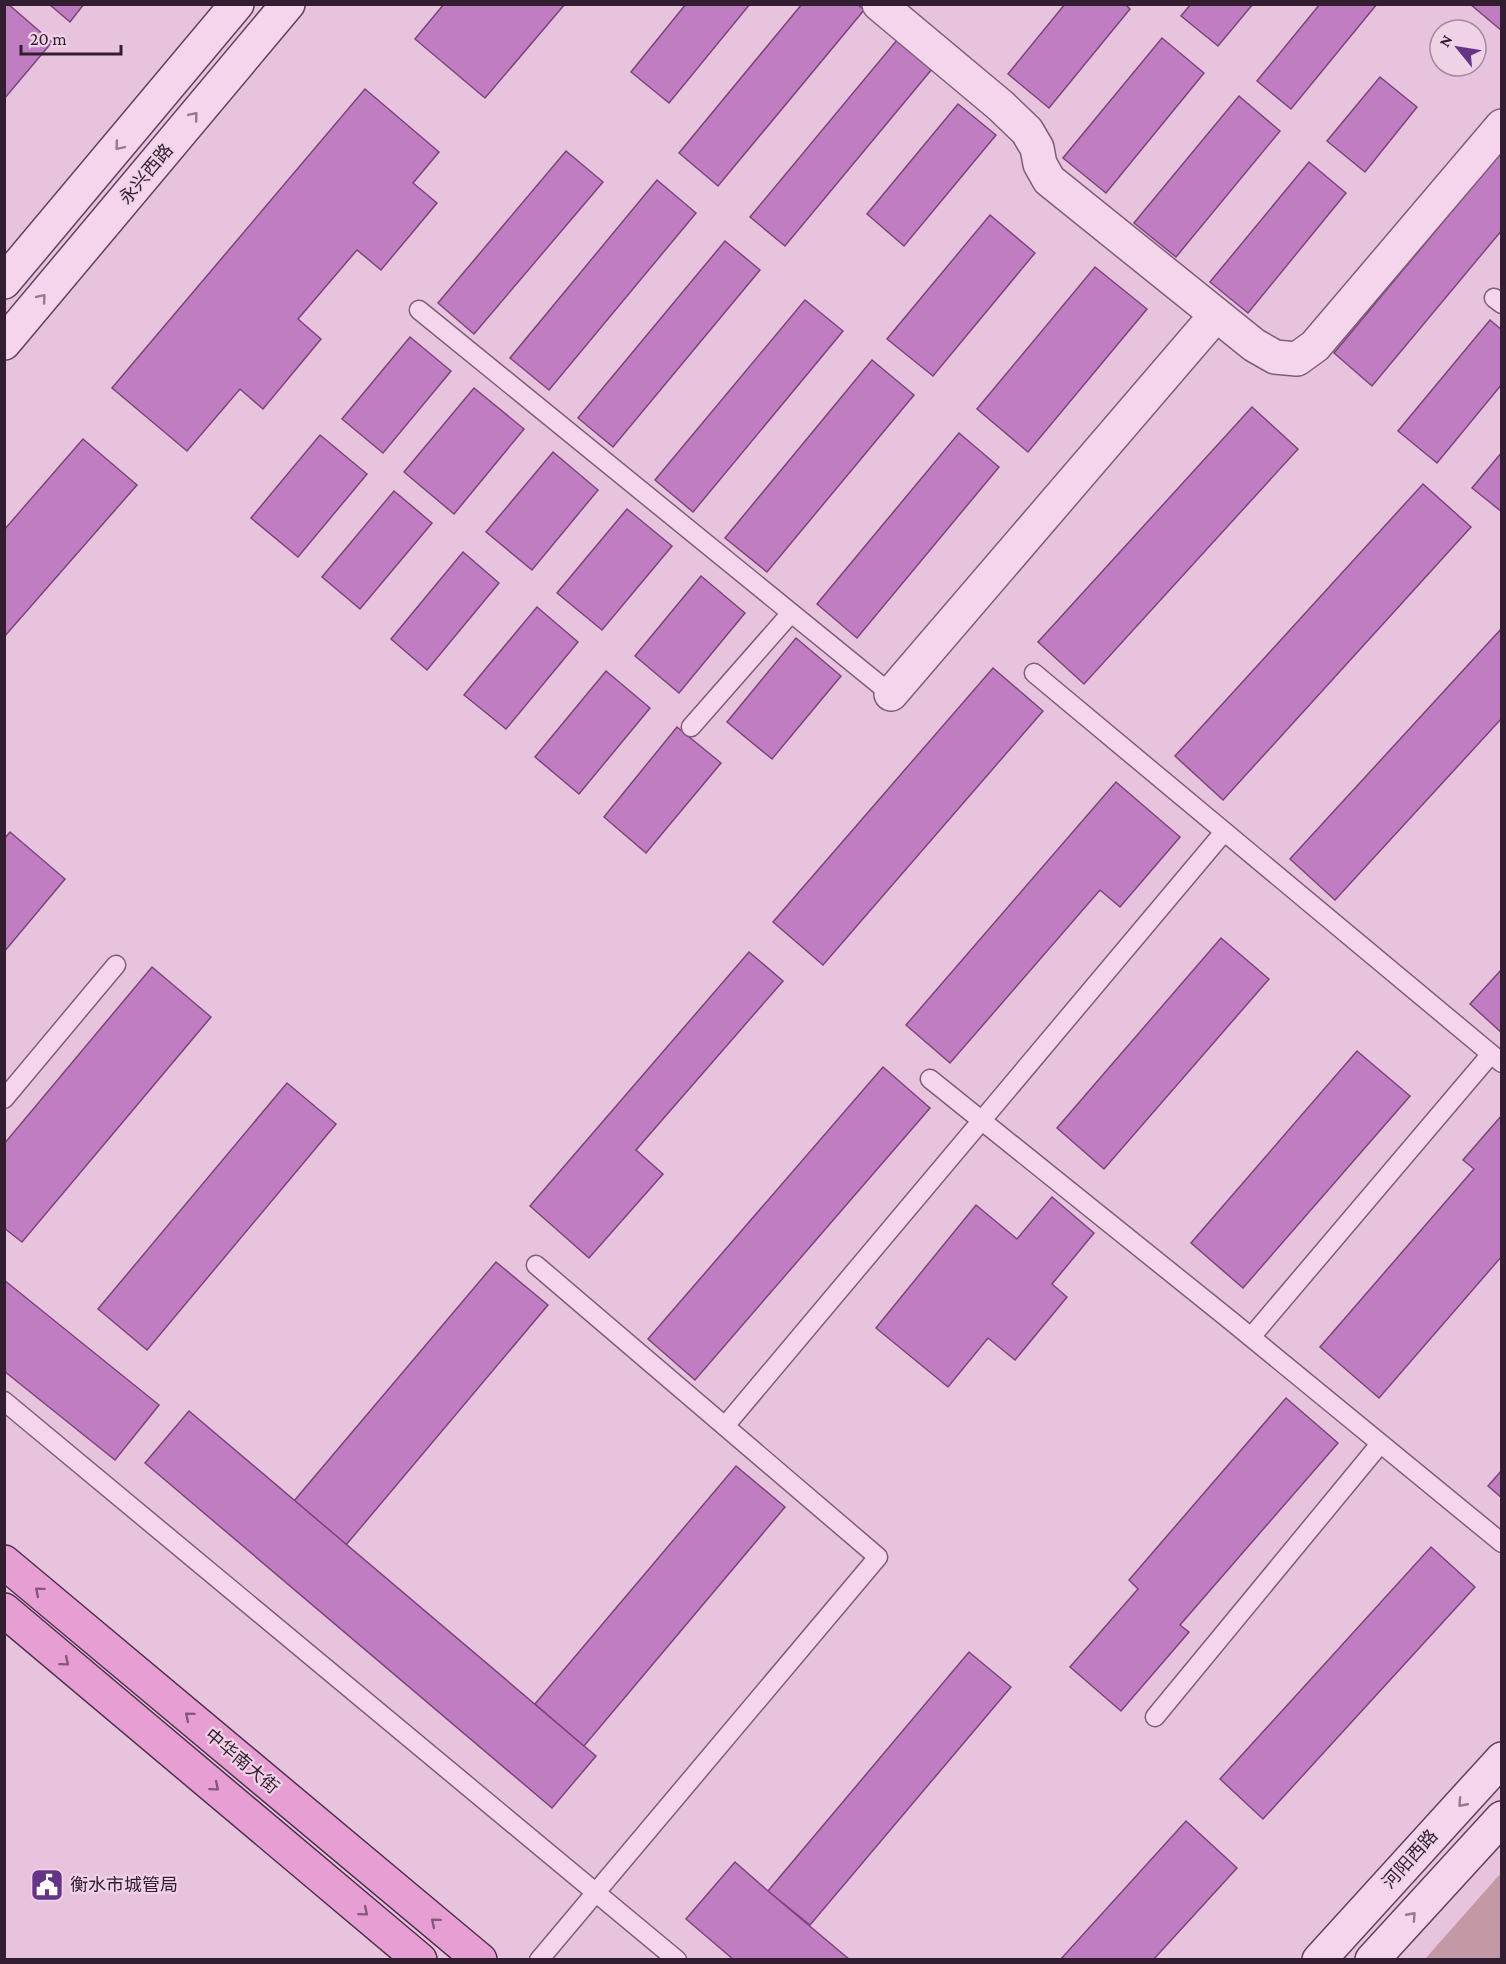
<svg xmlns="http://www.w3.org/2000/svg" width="1506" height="1964" viewBox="0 0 1506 1964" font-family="'Crimson Pro','Noto Sans SC',serif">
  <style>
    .green { fill: #c499a6 }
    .building { fill: #c17dc1; stroke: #7b457c; stroke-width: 1.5 }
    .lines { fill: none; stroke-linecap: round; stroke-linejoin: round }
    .service-casing { stroke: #805c7c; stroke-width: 21 }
    .minor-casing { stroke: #805c7c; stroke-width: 36 }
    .secondary-casing { stroke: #623f5f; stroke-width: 36 }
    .primary-casing { stroke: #4e304c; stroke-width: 36 }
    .service { stroke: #f4d5eb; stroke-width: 18 }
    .minor { stroke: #f4d5eb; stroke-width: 33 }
    .secondary { stroke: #f4d5eb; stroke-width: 33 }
    .primary { stroke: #e79fd3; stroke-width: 33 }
    .oneway { stroke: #937a8e }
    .oneway2 { stroke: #835879 }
    .labels { text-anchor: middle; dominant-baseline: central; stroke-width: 4.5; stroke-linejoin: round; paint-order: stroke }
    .street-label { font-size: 18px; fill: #321e30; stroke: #f0d2e7 }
    .poi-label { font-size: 18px; fill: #321e30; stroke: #f0d2e7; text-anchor: start }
  </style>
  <rect width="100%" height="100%" fill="#e8c3dd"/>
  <path class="green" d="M1501,1873V1959H1425Z"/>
  <g class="building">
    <path d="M5,4H8L52,42L4,99Z"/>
    <path d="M49,4H84L70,22Z"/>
    <path d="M444,4H565L485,98L415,39Z"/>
    <path d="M686,4H750L669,103L631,72Z"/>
    <path d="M802,4H857L864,10L718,186L679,153Z"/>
    <path d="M1065,4H1125L1130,9L1049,108L1008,74Z"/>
    <path d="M1191,4H1253L1218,46L1181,16Z"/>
    <path d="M1320,4H1377L1291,109L1257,81Z"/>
    <path d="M1470,4H1502V31Z"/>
    <path d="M1162,38L1204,73L1106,193L1063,158Z"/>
    <path d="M897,40L932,69L785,246L750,217Z"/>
    <path d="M1380,77L1417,107L1365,172L1327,141Z"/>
    <path d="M365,89L439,152L413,183L437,203L381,270L357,250L298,319L321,339L263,409L240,389L187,451L112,388Z"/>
    <path d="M1239,96L1280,131L1176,257L1134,223Z"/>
    <path d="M958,104L996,135L904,246L867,214Z"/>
    <path d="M566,151L603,182L474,334L438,303Z"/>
    <path d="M1502,151V230L1372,386L1334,353Z"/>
    <path d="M1309,162L1346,193L1248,313L1210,282Z"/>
    <path d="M657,180L696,213L549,390L510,358Z"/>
    <path d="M990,215L1035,253L933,376L887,339Z"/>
    <path d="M725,241L760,270L613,447L578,418Z"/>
    <path d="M1095,267L1147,309L1028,452L977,409Z"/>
    <path d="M805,300L843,331L693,512L655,480Z"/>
    <path d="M1490,320L1502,330V384L1437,463L1398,431Z"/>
    <path d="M410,337L451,371L383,453L342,419Z"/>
    <path d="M872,360L914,395L767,572L725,538Z"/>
    <path d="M474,388L524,429L454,514L404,472Z"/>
    <path d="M1252,407L1298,449L1084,684L1038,642Z"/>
    <path d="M959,433L999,467L857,638L817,604Z"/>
    <path d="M320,435L367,474L298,557L251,518Z"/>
    <path d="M83,439L137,485L4,637V530Z"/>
    <path d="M553,452L598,490L532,570L486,532Z"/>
    <path d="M1502,452V512L1472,488Z"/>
    <path d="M1423,484L1471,527L1223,800L1175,756Z"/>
    <path d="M394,491L432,523L360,609L322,577Z"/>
    <path d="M627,509L672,546L602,630L557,593Z"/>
    <path d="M463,552L499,583L427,670L391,639Z"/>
    <path d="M701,576L745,613L679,693L635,656Z"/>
    <path d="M537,607L578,642L506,729L464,695Z"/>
    <path d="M1502,628V718L1335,900L1290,859Z"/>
    <path d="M796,638L841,676L772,759L727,722Z"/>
    <path d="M993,668L1043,711L823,965L773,922Z"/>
    <path d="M606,671L650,708L579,794L535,757Z"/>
    <path d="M677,727L721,763L646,853L604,817Z"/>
    <path d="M1116,782L1180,837L1120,907L1100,890L950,1063L906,1025Z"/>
    <path d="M10,832L65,879L4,952V839Z"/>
    <path d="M1221,938L1269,979L1104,1169L1057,1128Z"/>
    <path d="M749,952L783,981L636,1150L663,1174L589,1258L530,1206Z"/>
    <path d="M152,967L211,1017L22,1242L4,1228V1144Z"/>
    <path d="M1502,969V1033L1470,1004Z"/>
    <path d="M1357,1051L1410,1096L1243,1288L1191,1243Z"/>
    <path d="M883,1067L930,1108L695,1380L648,1339Z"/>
    <path d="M287,1083L336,1124L147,1350L98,1309Z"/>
    <path d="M1502,1115V1256L1379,1398L1320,1347L1474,1169L1463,1160Z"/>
    <path d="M1052,1197L1094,1233L1052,1284L1067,1297L1015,1360L988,1338L948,1387L876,1328L976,1205L1017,1239Z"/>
    <path d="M496,1262L548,1305L346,1545L294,1501Z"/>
    <path d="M4,1280L159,1405L115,1460L4,1371Z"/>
    <path d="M1286,1398L1338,1443L1180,1625L1189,1632L1121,1711L1070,1667L1138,1589L1129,1580Z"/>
    <path d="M189,1411L596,1756L552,1808L145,1463Z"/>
    <path d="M736,1466L785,1507L584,1746L535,1704Z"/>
    <path d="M1502,1470V1498L1488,1486Z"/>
    <path d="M1431,1547L1475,1587L1263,1819L1220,1779Z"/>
    <path d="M969,1652L1011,1687L810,1925L768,1891Z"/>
    <path d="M1186,1821L1237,1868L1153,1960H1060Z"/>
    <path d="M735,1862L768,1891L850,1960H734L686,1919Z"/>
  </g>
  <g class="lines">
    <g class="service-casing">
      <g id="service">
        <path d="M1494,298L1502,304"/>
        <path d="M419,310L891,694"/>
        <path d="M1034,673L1502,1063"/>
        <path d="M691,727L791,613"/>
        <path d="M930,1079L1230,1320L1502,1543"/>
        <path d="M4,1099L116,965"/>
        <path d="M536,1265L878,1557L539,1960"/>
        <path d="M1251,1337L1491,1054"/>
        <path d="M4,1401L677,1960"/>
        <path d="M725,1426L1224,832"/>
        <path d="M1155,1717L1380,1444"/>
      </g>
    </g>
    <g class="minor-casing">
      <g id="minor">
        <path d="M879,4L1001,106L1027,131L1037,148L1040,164L1049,180L1254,345L1275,357L1297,359L1315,346L1502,126"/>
        <path d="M891,694L1216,315"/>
      </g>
    </g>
    <g class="secondary-casing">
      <g id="secondary">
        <path d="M4,282L237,4"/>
        <path d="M4,343L288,4"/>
        <path d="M1319,1960L1502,1759"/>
        <path d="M1372,1960L1502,1818"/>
      </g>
    </g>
    <g class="primary-casing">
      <g id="primary">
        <path d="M4,1562L480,1960"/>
        <path d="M4,1610L420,1960"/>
      </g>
    </g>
    <use href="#service" class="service"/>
    <use href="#minor" class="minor"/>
    <use href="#secondary" class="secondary"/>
    <use href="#primary" class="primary"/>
  </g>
  <defs><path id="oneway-chevron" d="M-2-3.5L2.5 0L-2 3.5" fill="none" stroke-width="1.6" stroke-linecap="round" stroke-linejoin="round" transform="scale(1.5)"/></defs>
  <g class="oneway">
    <use href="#oneway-chevron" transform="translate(194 116) rotate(-50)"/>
    <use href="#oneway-chevron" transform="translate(119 146) rotate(130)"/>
    <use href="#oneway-chevron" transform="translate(42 298) rotate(-50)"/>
    <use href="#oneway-chevron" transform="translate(1462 1803) rotate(132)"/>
    <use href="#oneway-chevron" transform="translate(1412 1916) rotate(-48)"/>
  </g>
  <g class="oneway2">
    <use href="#oneway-chevron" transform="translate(39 1591) rotate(-140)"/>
    <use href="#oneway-chevron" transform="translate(65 1662) rotate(40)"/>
    <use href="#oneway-chevron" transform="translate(189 1716) rotate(-140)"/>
    <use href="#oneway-chevron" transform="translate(215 1787) rotate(40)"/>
    <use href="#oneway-chevron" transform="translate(364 1912) rotate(40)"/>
    <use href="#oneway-chevron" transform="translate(435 1922) rotate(-140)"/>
  </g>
  <defs>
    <g id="civic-square" transform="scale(1.725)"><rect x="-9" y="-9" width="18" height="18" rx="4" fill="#643487" stroke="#f0d2e7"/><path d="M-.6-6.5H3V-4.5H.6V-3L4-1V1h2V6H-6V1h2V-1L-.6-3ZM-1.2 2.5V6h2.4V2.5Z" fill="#fff"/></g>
  </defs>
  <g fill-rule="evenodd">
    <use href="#civic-square" x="47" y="1885"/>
  </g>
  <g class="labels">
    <g class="street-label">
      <text transform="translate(146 174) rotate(-50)">永兴西路</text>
      <text transform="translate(242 1761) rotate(40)">中华南大街</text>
      <text transform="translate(1410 1859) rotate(-48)">河阳西路</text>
    </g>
    <g class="poi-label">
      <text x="70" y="1885">衡水市城管局</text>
    </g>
  </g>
  <rect width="1506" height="1964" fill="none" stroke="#321e30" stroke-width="12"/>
  <g transform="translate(1458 48) rotate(300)"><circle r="28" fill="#f0d2e7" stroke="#a48a9e" stroke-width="1.5"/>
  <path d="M0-4.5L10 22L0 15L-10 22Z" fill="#643487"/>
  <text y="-9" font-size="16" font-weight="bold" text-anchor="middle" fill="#321e30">N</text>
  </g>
  <path d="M21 45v9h100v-9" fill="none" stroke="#321e30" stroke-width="3"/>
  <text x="30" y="45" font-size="18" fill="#321e30" stroke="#f0d2e7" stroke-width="4.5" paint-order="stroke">20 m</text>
</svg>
